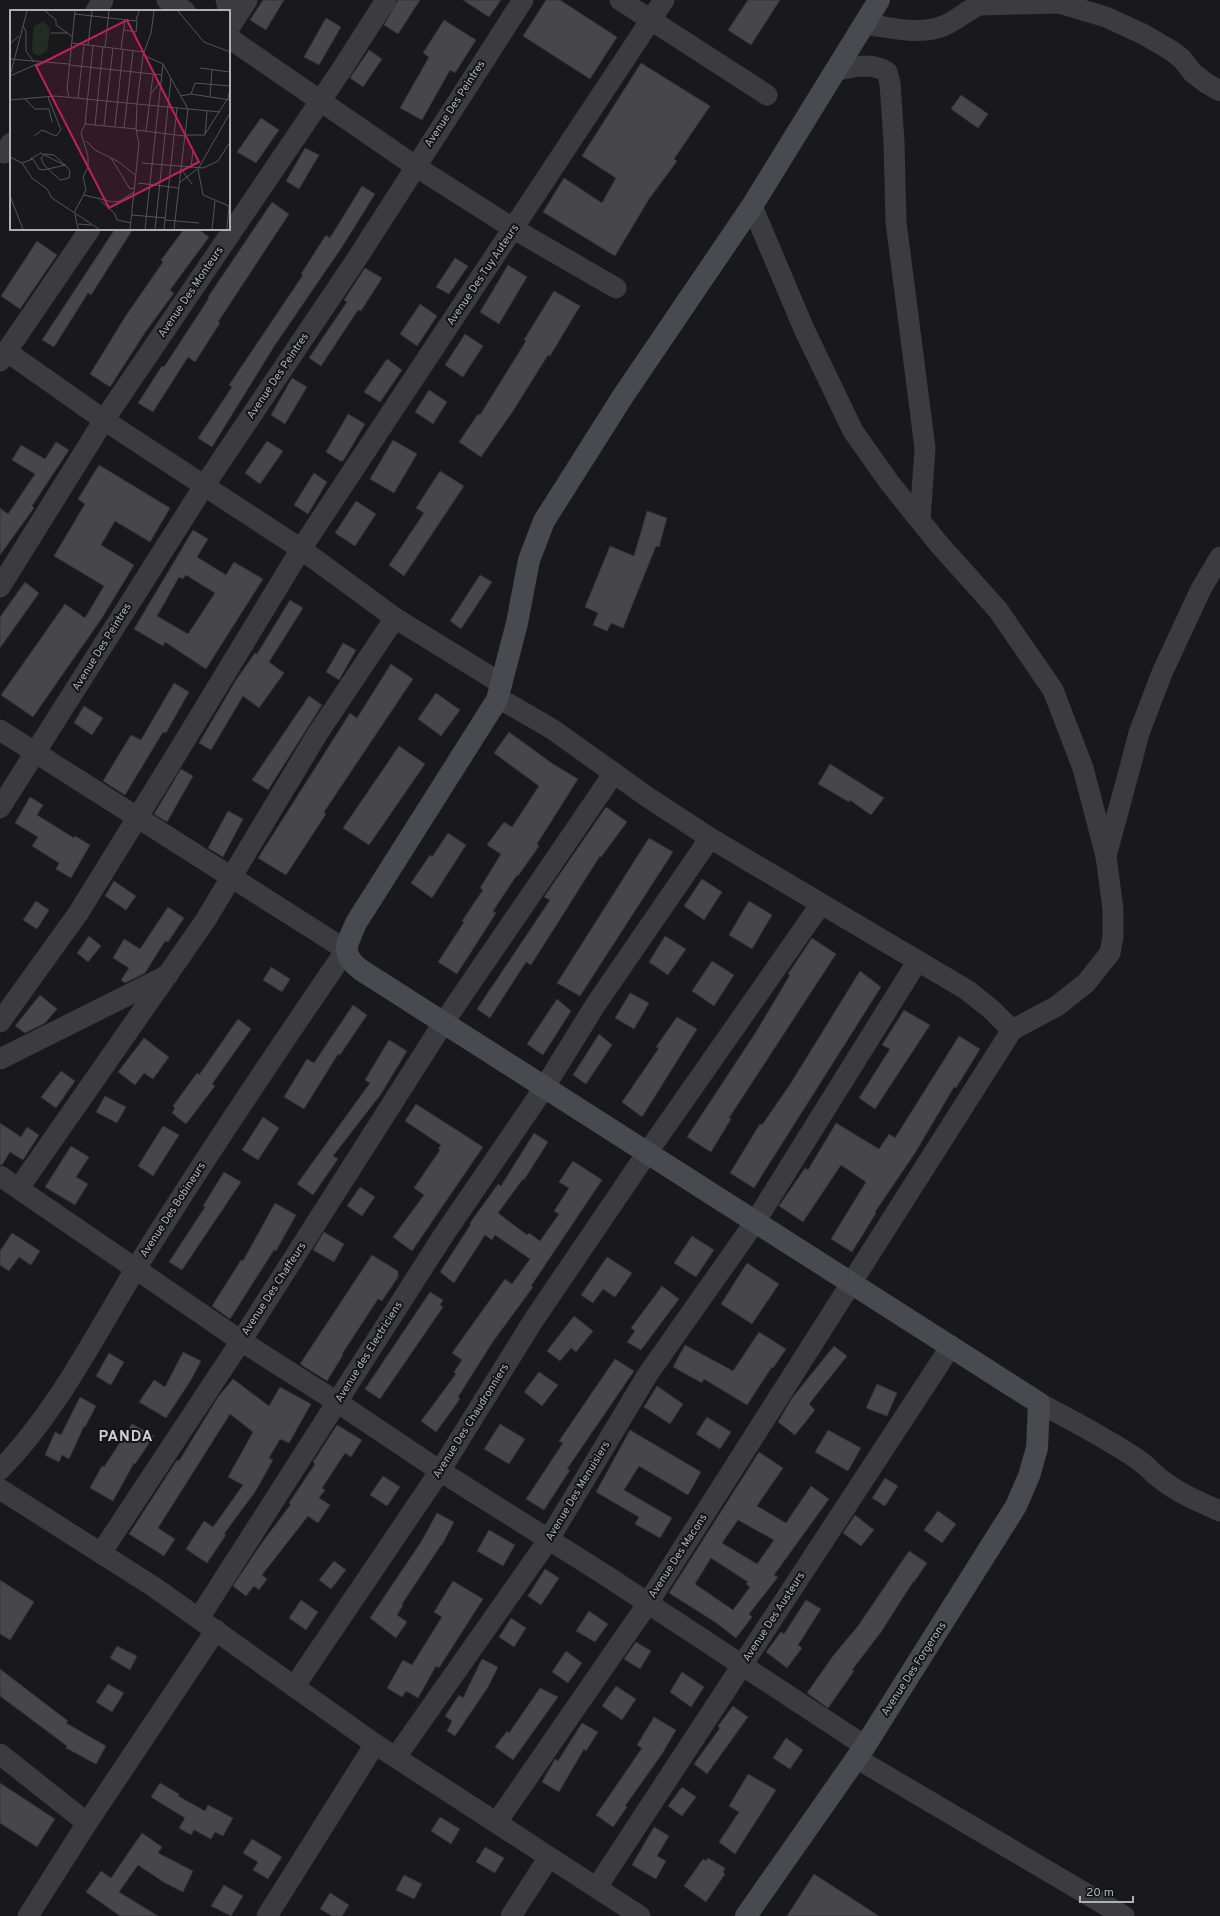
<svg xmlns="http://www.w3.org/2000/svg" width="1220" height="1916" viewBox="0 0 1220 1916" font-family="Overpass,sans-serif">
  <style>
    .building { fill: #47464b; stroke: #343337; fill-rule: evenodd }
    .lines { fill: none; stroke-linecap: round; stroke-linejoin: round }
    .street { stroke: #3b3b40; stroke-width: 21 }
    .secondary { stroke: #494a50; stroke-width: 22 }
    .labels { text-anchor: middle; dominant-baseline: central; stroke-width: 4; stroke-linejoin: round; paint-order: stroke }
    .street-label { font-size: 11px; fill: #adb0b9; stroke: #141416 }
    .district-label { font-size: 15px; font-weight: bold; letter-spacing: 1px; fill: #cecfd6; stroke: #141416 }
    .inset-road { fill: none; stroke: #54555a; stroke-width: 1 }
    .view { fill: #c12060; fill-opacity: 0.15; stroke: #c12060; stroke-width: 2 }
    .inset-edge { fill: none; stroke: #adb0b9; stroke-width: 2 }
  </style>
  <rect width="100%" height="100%" fill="#19191b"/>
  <g class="building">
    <path d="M263,0H284L266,30L250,20Z"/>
    <path d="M420,0L398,34L384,25L398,0Z"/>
    <path d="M463,0H501L489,17Z"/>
    <path d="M546,0H560L617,37L590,79L523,36Z"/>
    <path d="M748,0H780L751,45L728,30Z"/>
    <path d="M326,18L341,27L319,65L304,57Z"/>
    <path d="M444,20L476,40L455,73L450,70L422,120L400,108L429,57L423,53Z"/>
    <path d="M369,50L382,59L363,87L350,78Z"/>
    <path d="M641,63L710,106L674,159L677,161L649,199L615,256L543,212L564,178L602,203L616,178L582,156Z"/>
    <path d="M961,95L988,114L978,128L951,109Z"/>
    <path d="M261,118L279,130L256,163L237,152Z"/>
    <path d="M305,148L319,155L299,189L286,181Z"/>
    <path d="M362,186L375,194L342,247L275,345L212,447L198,438L232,387L229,385L303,275L301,274L326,235L330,238Z"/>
    <path d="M272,202L289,214L218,322L220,323L195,362L188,357L153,412L138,403L162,366L164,367L209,298L208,297Z"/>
    <path d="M115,229H133L91,295L88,293L54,347L42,340Z"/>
    <path d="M184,229H198L209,237L170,290L174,293L146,331L110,387L90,374L125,317L163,262L161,260Z"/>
    <path d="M37,241L57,255L20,309L1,296Z"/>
    <path d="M455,258L468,266L449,294L436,287Z"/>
    <path d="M508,265L527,277L499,324L480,312Z"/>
    <path d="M365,268L382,278L361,311L358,310L321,366L309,358L347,302L344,300Z"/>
    <path d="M554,291L580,306L550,356L548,355L513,411L481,457L459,442L478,414L480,415L526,341L524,340Z"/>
    <path d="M420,304L437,316L417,346L400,334Z"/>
    <path d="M465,334L483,346L463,377L445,365Z"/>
    <path d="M387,359L402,370L380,402L364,392Z"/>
    <path d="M292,378L307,387L285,424L271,415Z"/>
    <path d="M429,390L447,402L433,424L415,412Z"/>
    <path d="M348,414L365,424L343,461H340L326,452Z"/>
    <path d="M393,440L417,454L394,493L370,479Z"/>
    <path d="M267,441L283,451L260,484L245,473Z"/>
    <path d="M56,442L69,450L32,506L34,508L0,555V508L8,514L35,474L12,460L21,445L45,459Z"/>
    <path d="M99,465L170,508L150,542L115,521L101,545L134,565L102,618L33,717L1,695L65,604L85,618L104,586L54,556L85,504L78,499Z"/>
    <path d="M440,471L464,486L404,576L389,565L424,513L416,508Z"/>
    <path d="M314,473L327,482L308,514L294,505Z"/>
    <path d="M356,501L376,514L355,546L335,533Z"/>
    <path d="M647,511L667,518L659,547L656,546L623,628L611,623L607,631L593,625L598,613L585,607L610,546L634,556Z"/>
    <path d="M193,530L208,539L197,557L226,575L234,562L263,579L206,669L165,642L163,646L134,629ZM186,575L215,593L188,634L157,616L179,577L183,579Z"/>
    <path d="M480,575L492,582L461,629L450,621Z"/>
    <path d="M25,582L39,593L0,648V617Z"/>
    <path d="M290,600L303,608L269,662L284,673L259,708L243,696L211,750L199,743L236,680L255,653L257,654Z"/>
    <path d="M343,643L356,650L339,680L326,672Z"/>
    <path d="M391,664L413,679L324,812L326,814L286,875L258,858L350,713L357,718Z"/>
    <path d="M174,683L189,692L166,733L163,732L125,795L103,781L131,735L141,740Z"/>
    <path d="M436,693L460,710L441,736L418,719Z"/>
    <path d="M309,696L322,705L268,790L252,780Z"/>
    <path d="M84,706L103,718L92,735L74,723Z"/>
    <path d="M509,732L553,764L578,779L537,844L539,846L518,876L517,875L493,911L496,913L457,974L438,962L464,922L462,921L483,890L480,888L501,854L487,845L504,822L512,827L539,786L494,753Z"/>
    <path d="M399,746L425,764L369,845L343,828Z"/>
    <path d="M830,764L884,798L871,815L850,800L849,802L818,784Z"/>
    <path d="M181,769L193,776L167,822L154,814Z"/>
    <path d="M30,797L43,805L37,815L74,838L75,836L90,845L71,878L56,869L59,863L32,846L38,837L15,823Z"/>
    <path d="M606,807L627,822L601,857L600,856L531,965L526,962L490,1018L477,1009L550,900L544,897Z"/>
    <path d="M228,811L243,819L223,857L208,848Z"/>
    <path d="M448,833L466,845L432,898L411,883L430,855L432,857Z"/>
    <path d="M649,838L673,852L580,996L557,983Z"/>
    <path d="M702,879L722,892L704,920L684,906Z"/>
    <path d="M114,881L136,896L126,910L105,896Z"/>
    <path d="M36,901L49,910L37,929L23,920Z"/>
    <path d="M749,901L772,915L752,949L729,935Z"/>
    <path d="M168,907L184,918L168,942L165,941L145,973L125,983L121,980L129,968L113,958L124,939L140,949Z"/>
    <path d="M89,936L101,946L88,962L77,953Z"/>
    <path d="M665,936L686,949L668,975L649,962Z"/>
    <path d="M812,938L836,954L729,1118L731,1119L711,1152L687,1137L756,1032L790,975L788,974Z"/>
    <path d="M712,961L734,975L714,1006L692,991Z"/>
    <path d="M271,967L290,979L282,992L263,980Z"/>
    <path d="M860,971L881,987L754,1188L730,1173L760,1124L762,1125L789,1086Z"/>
    <path d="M630,993L649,1003L634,1029L615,1018Z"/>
    <path d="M40,995L57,1009L45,1023L25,1033L15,1026Z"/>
    <path d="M557,999L571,1011L543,1055L527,1044Z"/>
    <path d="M353,1005L367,1015L340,1055L338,1054L304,1109L284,1097L307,1059L314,1063Z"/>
    <path d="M904,1010L930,1025L875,1109L859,1098L890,1049L882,1045Z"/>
    <path d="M677,1017L697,1029L642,1117L622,1102L659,1048L656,1047Z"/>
    <path d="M238,1019L251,1029L212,1084L215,1086L186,1124L172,1113L175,1108L173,1106L197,1073L199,1075Z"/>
    <path d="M599,1034L612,1045L586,1084L573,1075Z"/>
    <path d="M959,1036L980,1049L956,1088L954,1087L915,1153L875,1212L876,1213L852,1252L831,1239L866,1182L841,1165L803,1222L779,1206L805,1168L808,1170L836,1123L879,1149L889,1134L895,1138Z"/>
    <path d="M144,1038L169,1057L153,1079L144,1073L135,1085L118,1072Z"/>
    <path d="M389,1040L407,1051L381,1094L333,1156L338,1159L313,1195L297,1184L370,1083L365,1080Z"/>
    <path d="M61,1071L75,1081L56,1108L41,1097Z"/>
    <path d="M105,1096L126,1107L117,1123L96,1112Z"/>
    <path d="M416,1104L483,1147L412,1251L393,1237L424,1195L414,1188L440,1150L438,1149L441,1145L405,1121Z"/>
    <path d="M263,1117L279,1128L258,1160L242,1150Z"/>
    <path d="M0,1123L21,1137L27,1127L39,1135L23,1160L10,1152L2,1165L0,1164Z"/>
    <path d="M163,1126L179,1135L153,1176L138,1166Z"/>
    <path d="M534,1133L548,1142L524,1180L523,1179L498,1213L527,1235L529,1233L540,1241L559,1214L554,1211L569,1188L559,1182L573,1161L602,1180L531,1286L533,1287L492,1343L458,1397L460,1399L436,1432L421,1421L456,1374L454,1372L462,1360L452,1353L505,1279L512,1284L530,1259L495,1235L492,1240L485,1235L454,1283L440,1272L471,1224L470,1223L498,1184L501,1186Z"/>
    <path d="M71,1146L89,1157L76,1177L88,1184L75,1205L45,1187Z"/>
    <path d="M224,1172L241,1182L182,1270L169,1262L205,1207L203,1206Z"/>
    <path d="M360,1187L375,1197L362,1216L347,1206Z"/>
    <path d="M275,1203L296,1215L276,1251L274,1250L230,1319L212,1306L241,1260L243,1261Z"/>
    <path d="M324,1232L344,1244L334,1262L313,1250Z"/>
    <path d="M12,1233L40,1251L31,1265L19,1257L9,1271L0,1265V1251Z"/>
    <path d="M692,1236L714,1250L696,1277L674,1263Z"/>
    <path d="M372,1255L398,1271V1277L382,1301L378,1299L342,1354L343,1355L327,1381L300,1364Z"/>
    <path d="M607,1257L632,1273L615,1297L603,1289L593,1303L581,1295Z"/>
    <path d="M747,1263L779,1284L752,1324L721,1304Z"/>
    <path d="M662,1286L679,1299L641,1350L627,1342L635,1331L631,1328Z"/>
    <path d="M430,1292L443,1300L440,1305L443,1307L380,1399L365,1389Z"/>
    <path d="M574,1316L593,1331L576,1352L571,1348L560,1361L547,1351Z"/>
    <path d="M759,1332L786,1349L773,1368L772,1367L747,1405L704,1379L702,1383L673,1367L685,1345L733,1371Z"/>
    <path d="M834,1346L847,1356L809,1404L815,1410L795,1435L778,1422L792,1398Z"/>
    <path d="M183,1352L201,1361L191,1380L166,1418L139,1402L154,1380L165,1387Z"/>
    <path d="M109,1353L124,1362L111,1385L96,1376Z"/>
    <path d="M615,1359L634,1371L567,1469L570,1470L544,1510L526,1499L563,1443L559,1441Z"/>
    <path d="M539,1372L558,1385L542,1406L524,1392Z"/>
    <path d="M233,1379L269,1406L280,1387L311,1404L289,1443L280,1439L269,1458L273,1460L255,1492L224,1534L226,1535L207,1563L186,1549L204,1521L213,1527L243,1485L228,1477L253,1432L230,1414L158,1528L175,1539L164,1556L129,1534L177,1460L179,1461L218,1397Z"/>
    <path d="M877,1384L897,1393L887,1416L866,1408Z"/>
    <path d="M657,1386L683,1404L670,1424L644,1407Z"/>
    <path d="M80,1397L96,1406L85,1427L84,1426L69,1459L62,1455L59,1462L45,1455L55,1432L61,1435Z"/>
    <path d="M707,1417L731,1432L720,1449L696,1434Z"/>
    <path d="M132,1424L154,1436L135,1464L134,1463L113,1501L90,1488L102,1466L104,1467Z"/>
    <path d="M500,1424L525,1439L509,1464L484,1449Z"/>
    <path d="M337,1425L362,1440L351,1457L345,1453L322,1488L325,1490L319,1498L330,1505L318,1523L308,1516L262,1575L267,1579L259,1590L254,1586L246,1596L233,1586L261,1544L291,1504L289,1503L315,1464L313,1462Z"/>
    <path d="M630,1430L701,1472L688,1495L639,1466L624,1490L672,1518L660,1538L635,1524L639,1517L596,1492Z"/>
    <path d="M828,1430L861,1448L848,1471L815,1452Z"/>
    <path d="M759,1452L783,1468L757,1506L786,1523L811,1486L829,1499L774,1575L778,1577L749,1614L752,1617L736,1638L715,1622L669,1593ZM738,1520L774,1540L757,1564L722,1543ZM711,1558L748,1582L746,1584L750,1587L733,1610L695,1584Z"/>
    <path d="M383,1476L400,1487L387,1506L370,1495Z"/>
    <path d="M885,1478L898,1486L885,1506L872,1498Z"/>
    <path d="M938,1511L956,1524L942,1543L924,1530Z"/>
    <path d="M437,1513L454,1522L442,1545H441L402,1604L403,1605L397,1615L407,1622L396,1638L370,1618L421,1542Z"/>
    <path d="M855,1515L874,1530L861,1546L843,1533Z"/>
    <path d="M489,1530L515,1545L503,1566L477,1551Z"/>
    <path d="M909,1551L927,1563L914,1582H913L881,1632L852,1670L854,1671L828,1708L807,1693L833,1656L858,1626Z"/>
    <path d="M334,1561L346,1570L331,1589L319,1580Z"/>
    <path d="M545,1569L559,1578L541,1605L528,1596Z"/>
    <path d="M0,1580L34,1602L10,1640L0,1634Z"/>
    <path d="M453,1581L483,1599L439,1668L436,1666L418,1698L406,1691L402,1697L387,1688L403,1660L412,1665L442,1617L434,1612Z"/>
    <path d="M301,1600L318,1612L306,1630L289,1618Z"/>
    <path d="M806,1600L821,1609L798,1645L802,1648L787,1668L766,1652L781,1632L784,1634Z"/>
    <path d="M589,1611L608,1624L595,1642L576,1631Z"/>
    <path d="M511,1618L526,1628L514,1647L499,1637Z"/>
    <path d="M636,1642L651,1651L640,1669L624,1659Z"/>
    <path d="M117,1646L137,1656L130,1670L110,1658Z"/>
    <path d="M566,1651L582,1663L568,1683L552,1672Z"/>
    <path d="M482,1659L498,1667L488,1687L455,1736L447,1731L452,1721L445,1716L459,1695L463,1698Z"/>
    <path d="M0,1669L68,1721L66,1723L106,1746L96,1764L66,1748L67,1746L0,1696Z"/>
    <path d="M682,1672L704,1687L691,1707L670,1692Z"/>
    <path d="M108,1684L124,1693L112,1712L96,1702Z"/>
    <path d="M616,1686L636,1699L622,1720L602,1706Z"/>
    <path d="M540,1688L558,1697L513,1760L495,1747L507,1731L509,1733Z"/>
    <path d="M733,1706L748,1717L707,1774L694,1764L720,1728L718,1726Z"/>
    <path d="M654,1717L676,1730L662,1754L625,1806L627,1807L613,1827L596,1815L642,1748L637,1745Z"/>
    <path d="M582,1723L598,1732L586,1751L584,1749L559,1792L542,1782L555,1759L558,1761Z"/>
    <path d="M786,1738L803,1750L790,1769L773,1758Z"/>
    <path d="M748,1774L776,1790L735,1854L719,1842L739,1812L729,1806Z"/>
    <path d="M0,1783L55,1819L37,1847L0,1823Z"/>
    <path d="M160,1783L179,1794L178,1796L205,1811L208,1805L233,1818L223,1836L215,1832L211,1839L194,1830L191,1835L179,1828L185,1818L151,1797Z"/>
    <path d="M682,1787L696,1797L682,1816L668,1806Z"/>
    <path d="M440,1817L460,1829L451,1844L431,1831Z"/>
    <path d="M654,1827L669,1836L657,1856L666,1861L656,1879L632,1865Z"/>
    <path d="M142,1833L162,1847L158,1853L193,1871L183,1892L165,1883L138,1865L119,1892L158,1916H120L86,1892L101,1871L111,1878Z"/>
    <path d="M252,1839L282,1857L268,1879L253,1870L258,1862L243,1853Z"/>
    <path d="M485,1847L504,1858L495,1873L476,1862Z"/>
    <path d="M708,1858L725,1868L723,1872L725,1874L706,1902L684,1886L703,1859L706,1861Z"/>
    <path d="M814,1874L879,1916H787Z"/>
    <path d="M404,1875L422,1884L414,1899L396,1890Z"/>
    <path d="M224,1885L243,1896L231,1916L211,1906Z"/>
    <path d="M330,1893L349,1905L342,1916H332L320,1909Z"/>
  </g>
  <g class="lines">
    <g class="street">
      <path d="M167,0L185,11"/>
      <path d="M226,0L229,11"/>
      <path d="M620,0L767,95"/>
      <path d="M96,11L103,0"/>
      <path d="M864,24C889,27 919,36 943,26C957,21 966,10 980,5L1059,3L1106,17L1143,34L1172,51L1182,59L1193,73L1206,83L1220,91"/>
      <path d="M229,28L247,0"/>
      <path d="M229,38L415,166L514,229L616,288"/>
      <path d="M837,70C855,67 871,62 887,72L890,83L894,142L896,222L925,448L920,520"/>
      <path d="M4,153L11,143"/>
      <path d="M752,206L804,329L853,431L889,482L938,543L998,610L1053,690L1083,768L1106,856"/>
      <path d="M6,351L104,420L301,549L395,618L502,684"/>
      <path d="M0,361L90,229"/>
      <path d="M0,587L104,420L340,72L386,0"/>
      <path d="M497,700L509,704L552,729L646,796L710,838L967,990L992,1010L1012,1030"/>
      <path d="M0,730L346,950C274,1055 203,1161 135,1270C94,1337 56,1413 0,1470"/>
      <path d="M0,808L204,486L356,260L523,0"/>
      <path d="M0,1022L79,912L176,755L301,549L664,0"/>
      <path d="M0,1059L168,975"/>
      <path d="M0,1176L241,1341L337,1402L440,1471L602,1573L865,1746"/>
      <path d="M19,1188L205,921L318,733L395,618"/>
      <path d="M1039,1403C1073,1421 1106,1438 1137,1459C1145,1464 1151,1471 1158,1477C1176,1492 1199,1502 1220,1511"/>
      <path d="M0,1489L154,1587L375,1744L640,1916"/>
      <path d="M101,1553L241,1341L444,1022L614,773"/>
      <path d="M199,1618L443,1236L544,1088L596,1004L710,838"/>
      <path d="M294,1687L440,1471L533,1321L647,1153L821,904"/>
      <path d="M0,1754L87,1823"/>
      <path d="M396,1757L549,1539L648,1374L755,1222L917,962"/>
      <path d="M856,1758L1124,1916"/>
      <path d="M497,1822L648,1603L1012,1030L1057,1006L1086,983L1110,953L1113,937V909L1106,856L1132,760L1139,733L1162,673L1201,589L1220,557"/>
      <path d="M597,1887L951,1346"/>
      <path d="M28,1916L87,1823L216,1630"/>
      <path d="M267,1916L375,1744"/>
      <path d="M511,1916L549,1857"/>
    </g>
    <path class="secondary" d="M746,1916L865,1746L1016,1506L1029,1476L1037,1448L1039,1403L361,970C339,953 347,945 356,923L497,700L517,623L529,560L544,521L623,396L752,206L879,0"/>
  </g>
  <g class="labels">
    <g class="street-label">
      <text transform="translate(455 104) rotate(-57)">Avenue Des Peintres</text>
      <text transform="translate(483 275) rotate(-56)">Avenue Des Tuy Auteurs</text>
      <text transform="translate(191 292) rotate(-56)">Avenue Des Monteurs</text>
      <text transform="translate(278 376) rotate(-56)">Avenue Des Peintres</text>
      <text transform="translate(102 647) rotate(-58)">Avenue Des Peintres</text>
      <text transform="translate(173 1210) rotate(-57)">Avenue Des Bobineurs</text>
      <text transform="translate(274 1289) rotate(-57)">Avenue Des Chaffeurs</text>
      <text transform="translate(369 1352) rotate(-58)">Avenue des Electriciens</text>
      <text transform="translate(471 1421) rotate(-58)">Avenue Des Chaudronniers</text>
      <text transform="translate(578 1491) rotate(-59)">Avenue Des Menuisiers</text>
      <text transform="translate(678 1556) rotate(-57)">Avenue Des Macons</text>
      <text transform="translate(774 1617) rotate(-57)">Avenue Des Austeurs</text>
      <text transform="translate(914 1669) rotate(-57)">Avenue Des Forgerons</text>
    </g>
    <g class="district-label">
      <text x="126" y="1437">PANDA</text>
    </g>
  </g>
  <g transform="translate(10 10)">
    <rect width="220" height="220" fill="#19191b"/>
    <path d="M33,11L40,18L37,41L29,46L23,43L22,38L24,16Z" fill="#242b25"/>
    <path class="inset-road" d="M35,1L46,10V15L63,27M144,1L141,23L133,45L127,94L210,102M168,1L194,32L220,42M65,4L126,11L129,1M13,16L16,21V41L24,52M114,20L126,22L127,11M41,23H57M62,33L134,42M0,34L9,26M78,35L82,1M95,37L99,1M111,39L115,10M133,45L153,54L178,99L164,219M0,49L59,54M59,55L152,65M190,58L220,62M0,66L17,1M0,66L29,53M181,84L185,73L220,76M140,85L150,72M171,86L181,84L220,90M200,86L202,60M59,87L57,79L65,1M68,88L74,35M15,89L25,99H39L42,112M0,90L45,86L127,94L126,119L129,134L120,219M75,114L126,119M85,115L93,37M94,116L103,38M105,116L113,40M114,118L123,41M126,120L175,126M136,121L143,65M195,124L218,88L220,79M175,125H195L197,101M24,126L32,120L46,126L51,120L38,87M76,131L85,140L109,152L125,165M35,144L44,145L57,157L60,161L59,168L50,170L34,155L31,148ZM0,147L12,153L22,168L37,179L42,188L89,219M101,148L120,179L124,178M20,149L31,143L54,155M12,153L23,149L29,159L33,160L56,155M132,153L193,158L208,151L220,132M181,158L183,140M171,159L182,174M128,173L169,178M169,173L187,159M74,185L103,192L110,191L124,182M0,186L13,219M91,191L105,204L107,210L121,213M64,203L76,180L73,167L78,157V146L71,123L75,114L83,36M65,204L68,219M122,205L156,208M155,210L189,213M68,214L81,215M135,219L153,54M145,219L161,68M154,219L167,98M202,219L205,191M217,219L219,196L193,185L188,159L220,103"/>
    <path class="view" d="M117,10L189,152L99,198L26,56Z"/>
    <rect width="220" height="220" class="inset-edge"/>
  </g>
  <path d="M1080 1896v6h53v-6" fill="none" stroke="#adb0b9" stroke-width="2"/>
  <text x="1086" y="1896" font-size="12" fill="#adb0b9" stroke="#141416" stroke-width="3" paint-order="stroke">20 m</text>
</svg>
